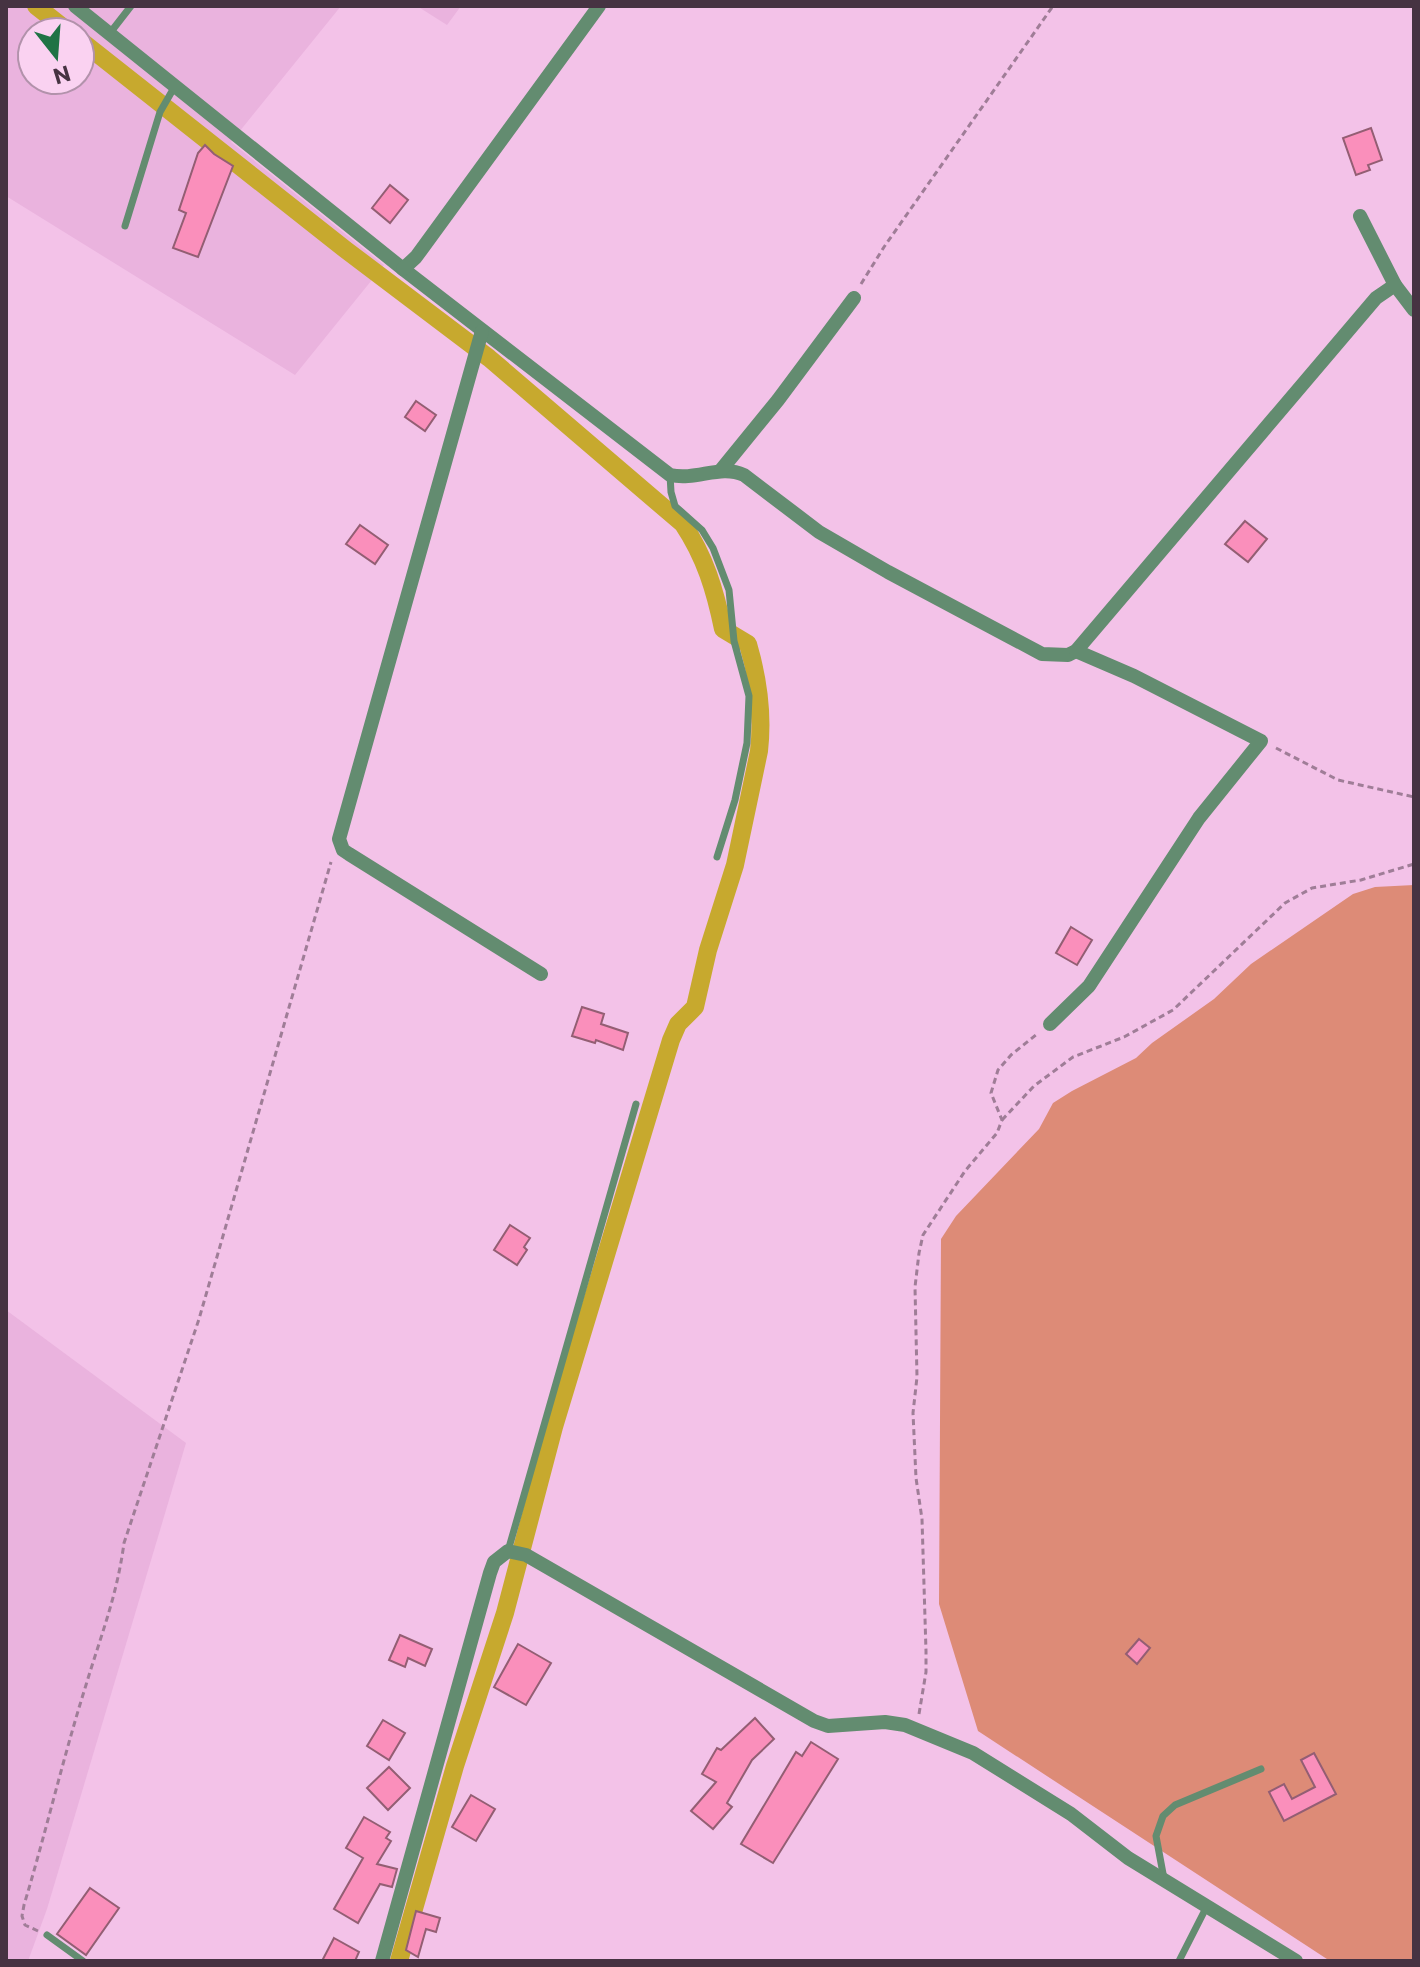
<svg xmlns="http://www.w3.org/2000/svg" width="1420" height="1967" viewBox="0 0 1420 1967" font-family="Commissioner,sans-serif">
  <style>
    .built { fill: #eab3de; fill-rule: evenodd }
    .green { fill: #dd8b77 }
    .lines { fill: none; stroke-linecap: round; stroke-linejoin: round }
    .canal { stroke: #c7a92e; stroke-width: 18 }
    .building { fill: #fa8fbb; stroke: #935e73; stroke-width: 2 }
    .path { stroke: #9f7d97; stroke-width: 3; stroke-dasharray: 6 4; stroke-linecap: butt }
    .service { stroke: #638c70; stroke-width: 7 }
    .minor { stroke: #638c70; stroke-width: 14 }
  </style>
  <rect width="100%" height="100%" fill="#f3c2e8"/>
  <g class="built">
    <path d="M6,6H341L231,142L384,265L295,375L6,196ZM32,32H80V80H32Z"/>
    <path d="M417,6H461L447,25Z"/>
    <path d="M6,1310L186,1443L47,1909L28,1961H6Z"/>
  </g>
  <path class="green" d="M1414,885V1961H1330L978,1731L939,1604L941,1239L956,1216L1039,1129L1053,1103L1072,1091L1136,1058L1152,1043L1214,999L1251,964L1353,894L1375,887Z"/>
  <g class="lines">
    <g class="canal">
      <path d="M36,6L69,32"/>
      <path d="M80,40L346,250L489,358L683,524C705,557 715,590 723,629L748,644C758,678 763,716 759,751L735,865L708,950L695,1007L678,1024L671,1040L554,1427L505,1613L455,1766L399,1961"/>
    </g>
  </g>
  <g class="building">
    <path d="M1371,128L1382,160L1368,165L1370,170L1356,175L1343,138Z"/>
    <path d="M205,145L214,154L233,166L198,257L173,248L186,213L179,210L198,153Z"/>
    <path d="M390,185L408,200L390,223L372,208Z"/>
    <path d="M416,401L436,415L425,431L405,417Z"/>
    <path d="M1245,521L1267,539L1248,562L1225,544Z"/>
    <path d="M360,525L388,545L375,564L346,544Z"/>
    <path d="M1071,927L1092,940L1077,965L1056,953Z"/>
    <path d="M582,1007L604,1014L601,1024L628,1033L623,1050L596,1040L595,1043L572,1036Z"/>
    <path d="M510,1225L530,1238L524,1247L527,1250L517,1265L494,1250Z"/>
    <path d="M400,1635L432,1649L425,1666L408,1658L405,1667L389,1660Z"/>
    <path d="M1139,1639L1150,1648L1137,1664L1126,1654Z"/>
    <path d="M518,1644L551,1663L526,1705L494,1687Z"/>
    <path d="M755,1718L774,1739L752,1760L727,1803L732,1807L713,1829L691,1811L716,1782L702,1774L717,1748L721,1750Z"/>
    <path d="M383,1720L405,1733L389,1760L367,1746Z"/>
    <path d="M811,1742L838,1759L773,1863L741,1844L796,1752L802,1756Z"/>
    <path d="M1314,1753L1336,1794L1284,1821L1269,1792L1284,1784L1292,1799L1315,1787L1301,1760Z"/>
    <path d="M389,1767L410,1788L388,1810L367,1788Z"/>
    <path d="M471,1795L495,1809L476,1841L452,1827Z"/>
    <path d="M364,1817L390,1832L386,1838L391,1841L377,1864L397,1869L392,1887L380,1884L358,1923L334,1909L363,1858L346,1848Z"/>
    <path d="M90,1888L119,1908L86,1955L57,1934Z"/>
    <path d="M416,1911L440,1918L436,1932L426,1929L418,1957L406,1950Z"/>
    <path d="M334,1938L359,1952L355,1961H322Z"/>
  </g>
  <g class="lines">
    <g class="path">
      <path d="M861,284L884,247L1053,6"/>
      <path d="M1276,748L1338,780L1414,797"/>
      <path d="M1002,1120L1034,1086L1073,1057L1124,1037L1173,1010L1285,903L1312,888L1361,880L1414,864"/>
      <path d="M919,1714L926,1672V1651L922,1519L916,1478L913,1413L917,1377L915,1287L919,1253L923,1235L965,1171L997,1133L1002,1120L991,1093L998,1070L1011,1055L1037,1034"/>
      <path d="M38,1931L25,1925L22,1916L24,1905C46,1832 63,1758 86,1685C101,1635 117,1596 124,1543L199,1319L331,862"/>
    </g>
    <g class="service">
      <path d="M110,33L131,6"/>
      <path d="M125,226L160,112L175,86"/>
      <path d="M670,475L671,492L675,506L702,530L713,548L729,590L734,641L749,696L747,743L735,800L717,857"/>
      <path d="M508,1551L636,1104"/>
      <path d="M1164,1879L1156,1836L1163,1816L1175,1805L1261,1769"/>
      <path d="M47,1935L83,1961"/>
      <path d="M1179,1961L1207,1906"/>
    </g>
    <g class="minor">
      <path d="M75,6L403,269L670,475C697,481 720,464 744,475L819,532L888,572L1042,654L1068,655L1076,651L1376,298L1395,285L1360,216"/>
      <path d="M403,269L416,257L599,6"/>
      <path d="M1395,285L1414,310"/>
      <path d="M482,331L339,839L343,850L349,854L541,974"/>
      <path d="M721,470L778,400L854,298"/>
      <path d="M1050,1024L1089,986L1199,818L1261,741L1134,676L1076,651"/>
      <path d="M382,1961L490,1573L494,1562L508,1551L526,1555L814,1721L828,1726L885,1722L905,1725L973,1753L1071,1814L1128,1858L1296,1961"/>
    </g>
  </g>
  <rect width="1420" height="1967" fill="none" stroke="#463342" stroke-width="16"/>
  <g transform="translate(56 56) rotate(163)"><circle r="38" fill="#fad2f1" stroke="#b292ab" stroke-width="2"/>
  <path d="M0-6L14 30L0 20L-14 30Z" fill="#207345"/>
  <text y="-12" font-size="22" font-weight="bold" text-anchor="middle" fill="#463342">N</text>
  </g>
</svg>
